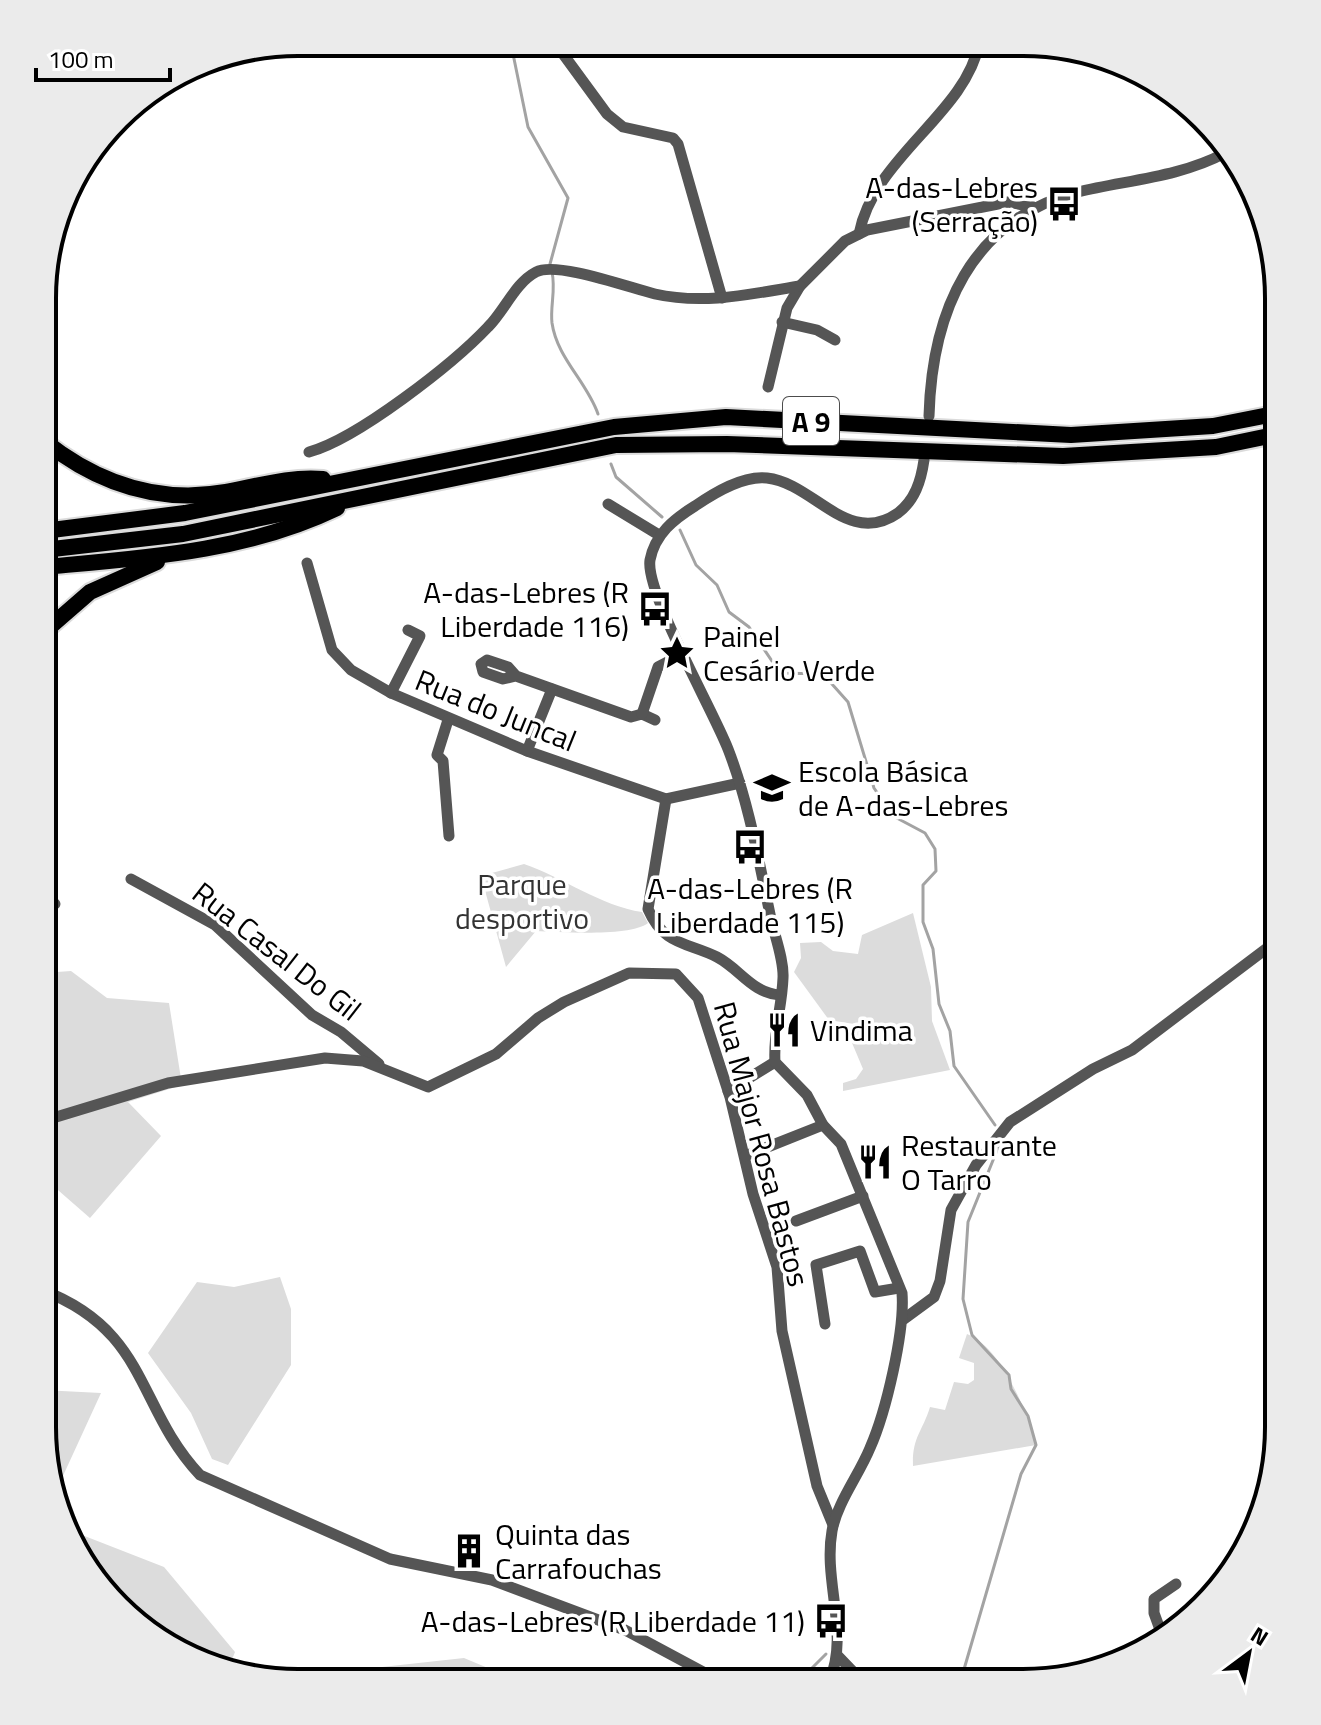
<svg xmlns="http://www.w3.org/2000/svg" width="1321" height="1725" viewBox="0 0 1321 1725" font-family="'Titillium Web',sans-serif">
  <style>
    .green { fill: #dcdcdc }
    .lines { fill: none; stroke-linecap: round; stroke-linejoin: round }
    .stream { stroke: #a3a3a3; stroke-width: 3 }
    .major-casing { stroke: #dbdbdb; stroke-width: 18 }
    .highway-casing { stroke: #dbdbdb; stroke-width: 20 }
    .minor { stroke: #555; stroke-width: 11 }
    .major { stroke: #000; stroke-width: 14 }
    .highway { stroke: #000; stroke-width: 16 }
    .labels { text-anchor: middle; dominant-baseline: central; stroke-width: 7; stroke-linejoin: round; paint-order: stroke }
    .shield { fill: #fff; stroke: #4c4c4c; stroke-width: 2 }
    .shield-label { font-size: 28px; font-weight: bold; fill: #000 }
    .poi-label { font-size: 30px; fill: #000; stroke: #fff; text-anchor: start }
    .street-label { font-size: 30px; fill: #000; stroke: #fff }
    .park-label { font-size: 30px; fill: #333; stroke: #fff }
    .rim { fill: none; stroke: #000; stroke-width: 4 }
  </style>
  <rect width="100%" height="100%" fill="#fff"/>
  <g class="green">
    <path d="M524,864C564,878 601,906 642,912L648,923C630,937 561,932 536,931L506,967L481,876Z"/>
    <path d="M913,913L931,987L932,1021L950,1070L843,1091V1083L856,1079L863,1069L847,1031H853L854,1024L829,1020L794,972L801,958L800,943L821,942L833,951L858,954L862,935Z"/>
    <path d="M71,971L107,998L169,1003L182,1085L128,1102L161,1136L90,1218L43,1177V973Z"/>
    <path d="M280,1277L291,1309V1365L228,1465L212,1459L191,1413L148,1353L197,1282L234,1287Z"/>
    <path d="M967,1334C1001,1347 1027,1411 1036,1445L913,1466C912,1437 922,1433 930,1407L945,1410L954,1382L968,1384L974,1380V1363L959,1358Z"/>
    <path d="M42,1390L101,1393L62,1478L82,1535L164,1567L235,1652L229,1667L155,1640L69,1541L42,1428Z"/>
    <path d="M464,1658L521,1682L354,1681L382,1667Z"/>
  </g>
  <g class="lines">
    <g class="stream">
      <path d="M506,43L512,49L528,127L568,198L550,264"/>
      <path d="M552,272C556,290 550,306 552,323C557,358 587,382 598,414"/>
      <path d="M611,464L616,477L662,517"/>
      <path d="M680,530L696,565L717,585L729,612L749,627L780,673L823,674L848,702L874,788L893,816L925,833L935,849L936,871L923,885V922L933,949L939,1004L950,1031L954,1066L995,1125"/>
      <path d="M809,1682L812,1668L826,1654"/>
      <path d="M960,1683L1021,1474L1036,1445L1028,1416L1011,1389L1009,1375L972,1335L963,1299L968,1222L1000,1143"/>
    </g>
    <g class="major-casing">
      <path id="major" d="M842,1682L872,1683"/>
    </g>
    <g class="highway-casing">
      <g id="highway">
        <path d="M44,441C97,483 158,504 226,492C258,486 290,476 323,479"/>
        <path d="M44,531L185,513L614,427L726,417L1071,435L1213,426L1279,413"/>
        <path d="M44,550L183,534L616,445L727,444L1063,456L1216,447L1279,434"/>
        <path d="M44,567C143,558 246,552 337,508"/>
        <path d="M44,632L90,592L157,562"/>
      </g>
    </g>
    <g class="minor">
      <path d="M555,43L607,114L623,127L673,138L678,144L722,298"/>
      <path d="M859,234C874,157 965,114 979,44"/>
      <path d="M782,322L817,330L835,340"/>
      <path d="M768,387L787,308L800,286L845,241L867,230L1008,202L1033,207"/>
      <path d="M929,416C932,312 970,220 1078,192C1128,180 1180,177 1225,153"/>
      <path d="M309,452C357,439 453,364 488,327C505,310 515,283 536,272C557,261 630,288 655,294C704,305 751,294 800,286"/>
      <path d="M608,504L659,535"/>
      <path d="M307,563L332,650L351,670L391,693L527,751L666,799L740,783"/>
      <path d="M516,676L503,679L483,672L481,664L487,660L508,667L516,676L631,717L642,714L655,720"/>
      <path d="M391,693L420,636L408,630"/>
      <path d="M642,714L658,667L685,653"/>
      <path d="M448,720L437,755L443,761L449,836"/>
      <path d="M527,751L552,689"/>
      <path d="M666,799L648,909C664,946 687,942 717,957C740,969 752,993 780,995"/>
      <path d="M131,879L215,925L312,1015L341,1032L379,1064"/>
      <path d="M43,912L55,904"/>
      <path d="M728,1091L775,1062"/>
      <path d="M43,1121L168,1083L325,1058L363,1061L428,1087L496,1054L538,1018L564,1002L629,973L676,974L698,998L730,1097L753,1194L777,1267L782,1331L817,1486L833,1525"/>
      <path d="M745,1156L823,1125"/>
      <path d="M796,1221L863,1196"/>
      <path d="M42,1290C149,1331 136,1407 200,1475L390,1559L492,1580L625,1630L722,1682"/>
      <path d="M904,1319L934,1297L940,1281L951,1210L976,1165L1010,1122L1093,1069L1132,1050L1279,939"/>
      <path d="M825,1324L816,1265L860,1251L875,1292L899,1288"/>
      <path d="M1162,1635L1154,1613V1599L1176,1584"/>
      <path d="M838,1656L862,1681"/>
      <path d="M829,1682C850,1634 823,1582 832,1531C837,1503 859,1475 870,1448C886,1412 905,1331 902,1293L841,1144L823,1125L807,1095L775,1062C773,1032 782,1007 783,978C784,960 775,937 771,919C759,862 749,803 728,749C713,710 645,592 650,560C655,534 674,519 695,506C714,493 743,475 767,478C814,483 848,548 898,513C915,500 921,481 924,460"/>
    </g>
    <use href="#major" class="major"/>
    <use href="#highway" class="highway"/>
  </g>
  <defs>
    <g id="bus-bare" transform="scale(2.76)"><path d="M-5-6H5V4H4V6H2V4H-2V6H-4V4H-5ZM-3.5-4V0h7V-4ZM-3.5 1.2v1.5H-2V1.2ZM2 1.2v1.5H3.5V1.2Z" fill="#000" stroke="#fff" stroke-width="2.5" paint-order="stroke"/></g>
    <g id="sight-bare" transform="scale(2.76)"><path d="M0-6L1.8-2.2L6-1.7L2.9 1.2L3.7 5.4L0 3.3L-3.7 5.4L-2.9 1.2L-6-1.7L-1.8-2.2Z" fill="#000" stroke="#fff" stroke-width="2.5" paint-order="stroke"/></g>
    <g id="school-bare" transform="scale(2.76)"><path d="M0-5L7-2L0 1L-7-2ZM-4 1L0 2.5L4 1V4Q0 6-4 4Z" fill="#000" stroke="#fff" stroke-width="2.5" paint-order="stroke"/></g>
    <g id="restaurant-bare" transform="scale(2.76)"><path d="M-5-6h1v4h1v-4h1v4h1v-4h1v5L-1.5 .5V6h-2V.5L-5-1ZM5-6V6H3V1.5H1.5Q1.5-4 5-6Z" fill="#000" stroke="#fff" stroke-width="2.5" paint-order="stroke"/></g>
    <g id="building-bare" transform="scale(2.76)"><path d="M-4-6H4V6H1V3H-1V6H-4ZM-2.5-4.3h1.7v1.8h-1.7ZM.8-4.3h1.7v1.8H.8ZM-2.5-1h1.7V.8h-1.7ZM.8-1h1.7V.8H.8Z" fill="#000" stroke="#fff" stroke-width="2.5" paint-order="stroke"/></g>
  </defs>
  <g fill-rule="evenodd">
    <use href="#bus-bare" x="1064" y="204"/>
    <use href="#bus-bare" x="655" y="609"/>
    <use href="#sight-bare" x="677" y="653"/>
    <use href="#school-bare" x="772" y="788"/>
    <use href="#bus-bare" x="750" y="847"/>
    <use href="#restaurant-bare" x="784" y="1030"/>
    <use href="#restaurant-bare" x="875" y="1162"/>
    <use href="#building-bare" x="469" y="1551"/>
    <use href="#bus-bare" x="831" y="1621"/>
  </g>
  <g class="labels">
    <rect class="shield" x="783" y="397" width="56" height="48" rx="6"/>
    <g class="shield-label">
      <text x="811" y="421">A 9</text>
    </g>
    <g class="poi-label">
      <text x="1038" y="187" text-anchor="end">A-das-Lebres<tspan x="1038" dy="34">(Serração)</tspan></text>
      <text x="629" y="592" text-anchor="end">A-das-Lebres (R<tspan x="629" dy="34">Liberdade 116)</tspan></text>
      <text x="703" y="636">Painel<tspan x="703" dy="34">Cesário Verde</tspan></text>
      <text x="798" y="771">Escola Básica<tspan x="798" dy="34">de A-das-Lebres</tspan></text>
      <text x="750" y="888" text-anchor="middle">A-das-Lebres (R<tspan x="750" dy="34">Liberdade 115)</tspan></text>
      <text x="810" y="1030">Vindima</text>
      <text x="901" y="1145">Restaurante<tspan x="901" dy="34">O Tarro</tspan></text>
      <text x="495" y="1534">Quinta das<tspan x="495" dy="34">Carrafouchas</tspan></text>
      <text x="805" y="1621" text-anchor="end">A-das-Lebres (R Liberdade 11)</text>
    </g>
    <g class="street-label">
      <text transform="translate(496 710) rotate(22)">Rua do Juncal</text>
      <text transform="translate(277 951) rotate(38)">Rua Casal Do Gil</text>
      <text transform="translate(762 1144) rotate(75)">Rua Major Rosa Bastos</text>
    </g>
    <g class="park-label">
      <text x="522" y="884">Parque<tspan x="522" dy="34">desportivo</tspan></text>
    </g>
  </g>
  <path d="M0 0H1321V1725H0ZM298 56H1023A242 242 0 0 1 1265 298V1427A242 242 0 0 1 1023 1669H298A242 242 0 0 1 56 1427V298A242 242 0 0 1 298 56Z" fill="#ebebeb" fill-rule="evenodd"/>
  <path class="rim" d="M298 56H1023A242 242 0 0 1 1265 298V1427A242 242 0 0 1 1023 1669H298A242 242 0 0 1 56 1427V298A242 242 0 0 1 298 56Z"/>
  <g transform="translate(1249 1653) rotate(32)" stroke="#ffffff" stroke-width="6" paint-order="stroke">
  <path d="M0-6L14 30L0 20L-14 30Z" fill="#000000"/>
  <text y="-12" font-size="22" font-weight="bold" text-anchor="middle" fill="#000000">N</text>
  </g>
  <path d="M36 68v12h134v-12" fill="none" stroke="#000000" stroke-width="4"/>
  <text x="48" y="68" font-size="24" fill="#000000" stroke="#ffffff" stroke-width="6" paint-order="stroke">100 m</text>
</svg>
